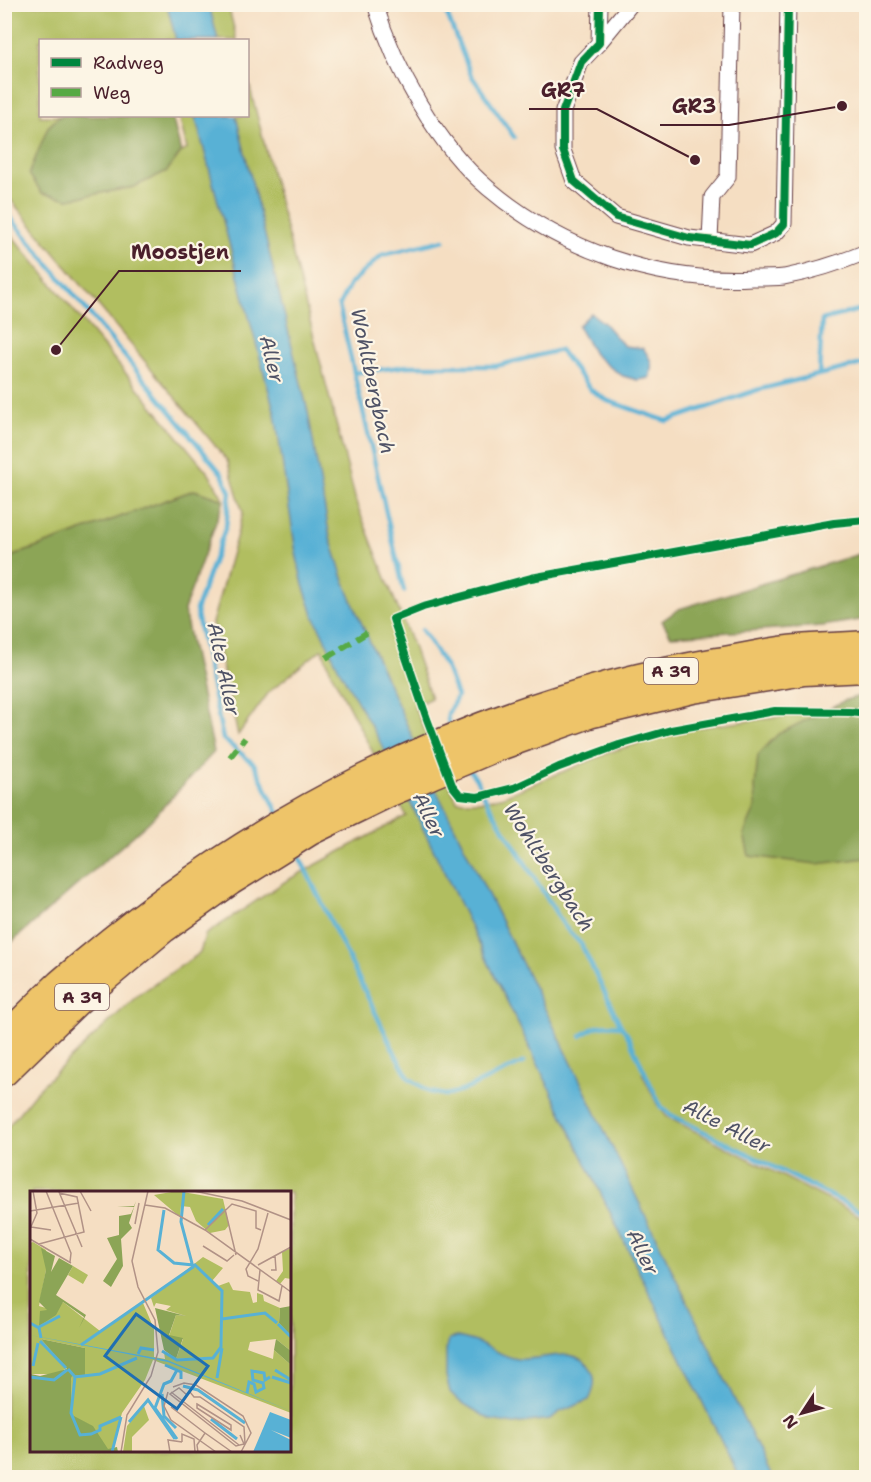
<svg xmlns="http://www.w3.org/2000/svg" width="871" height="1482" viewBox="0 0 871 1482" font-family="'Shantell Sans',sans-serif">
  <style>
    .green { fill: #b1be60; stroke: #7e6e46; stroke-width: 1.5; fill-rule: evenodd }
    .forest { fill: #8ca556; stroke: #6b6240; stroke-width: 1.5 }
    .water { fill: #58b1d5; stroke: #516880; stroke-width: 1.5 }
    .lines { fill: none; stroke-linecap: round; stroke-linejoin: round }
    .stream { stroke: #58b1d5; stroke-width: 4.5 }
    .street-casing { stroke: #643c42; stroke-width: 17 }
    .highway-casing { stroke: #643c42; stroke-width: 31 }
    .street { stroke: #fff; stroke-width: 15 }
    .highway { stroke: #eec469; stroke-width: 28 }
    .quiet { stroke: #57aa44; stroke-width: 6; stroke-dasharray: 12 6; stroke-linecap: butt }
    .cycleway-casing { stroke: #fcf5e5; stroke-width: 11 }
    .cycleway { stroke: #00873e; stroke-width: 8 }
    .labels { text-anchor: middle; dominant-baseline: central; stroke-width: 4.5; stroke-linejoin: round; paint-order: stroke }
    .shield { fill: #fcf5e5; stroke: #7f5f63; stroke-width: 1.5 }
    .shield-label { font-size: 16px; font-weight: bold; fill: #4a1f2b }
    .water-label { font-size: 20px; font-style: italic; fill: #4f5266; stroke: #fcf5e5 }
    .inset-river { fill: none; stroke: #58b1d5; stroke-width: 3 }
    .inset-road { fill: none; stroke: #b19286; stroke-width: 1.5 }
    .view { fill: #1f6fb2; fill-opacity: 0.15; stroke: #1f6fb2; stroke-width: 3 }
    .inset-edge { fill: none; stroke: #4a1f2b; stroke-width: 3 }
    .leader { fill: none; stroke: #4a1f2b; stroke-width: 2 }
    .callout-dot { fill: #4a1f2b; stroke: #fcf5e5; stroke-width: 2 }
    .callout-label { font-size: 20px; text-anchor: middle; font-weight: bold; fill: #4a1f2b; stroke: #fcf5e5; stroke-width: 4.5; stroke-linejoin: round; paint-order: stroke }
  </style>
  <rect width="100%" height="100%" fill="#fcf5e5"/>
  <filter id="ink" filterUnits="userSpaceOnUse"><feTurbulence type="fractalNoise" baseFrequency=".0167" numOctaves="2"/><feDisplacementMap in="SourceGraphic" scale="12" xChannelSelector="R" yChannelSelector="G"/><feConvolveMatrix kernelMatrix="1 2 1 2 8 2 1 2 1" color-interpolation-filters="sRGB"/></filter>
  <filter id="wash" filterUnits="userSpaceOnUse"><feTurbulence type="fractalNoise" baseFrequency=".008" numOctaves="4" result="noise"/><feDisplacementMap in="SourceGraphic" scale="24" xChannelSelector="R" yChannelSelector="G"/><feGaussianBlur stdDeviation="1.35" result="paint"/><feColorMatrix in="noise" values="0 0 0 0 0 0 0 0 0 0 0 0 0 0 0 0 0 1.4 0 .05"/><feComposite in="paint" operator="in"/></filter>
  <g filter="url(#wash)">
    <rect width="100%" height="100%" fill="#f5dec2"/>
    <g class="green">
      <path d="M5,5H228L237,40H40V116H60L48,127L68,199L134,187L167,171L181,152L187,149L179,116H248V80L357,505L413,646L431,698L414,706L457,801H484L504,796L616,750L694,728L811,713L866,720V1214L672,1116L662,1107L642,1073L657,1104L667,1117L866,1219V1477L5,1478V1130L39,1088L138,995L200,953L205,935L286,881L406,816L331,672L322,649L269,692L238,735L212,623L243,513L227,460L5,193ZM32,1192H290V1450H32Z"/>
      <path d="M4,226L209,474L224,500L194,490L5,559Z"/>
    </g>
    <g class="forest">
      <path d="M60,116H172L181,152L167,171L134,187L68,199L42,193L29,174L48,127Z"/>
      <path d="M194,490L224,500L184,610L214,752L149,822L5,948V559Z"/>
      <path d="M866,552V619L822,626L671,636L662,621L679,609Z"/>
      <path d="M866,694V858L817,864L749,856L744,834L756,806L755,787L758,755L778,734L846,700Z"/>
    </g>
    <g class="water">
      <path d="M167,5H209L218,40H176Z"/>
      <path d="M195,116H236L308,412L330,538L344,581L357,613L436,790L559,1037L772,1477H739L410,802L384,749L339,669L313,614L303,585L296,553L275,414Z"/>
      <path d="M591,313L604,323L624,346L643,348C651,360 654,363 649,378L637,380L623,376L607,365L594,354L578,326Z"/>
      <path d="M457,1337C466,1339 475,1341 484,1345C495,1350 504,1357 518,1359C542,1362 575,1342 591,1370C597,1380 594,1390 589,1400L560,1412L550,1419L514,1424L491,1420L459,1401L450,1392L446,1376V1351L449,1339Z"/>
    </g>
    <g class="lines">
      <g class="stream">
        <path d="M443,4L471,75L514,137"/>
        <path d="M4,210L222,474L230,492L226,526L196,610L223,739L254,764L278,813"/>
        <path d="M354,373L407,366H496L560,350L591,390L608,401L667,421L757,390L866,363"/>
        <path d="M819,374L822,320L866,308"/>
        <path d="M404,591L339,306L350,284L382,255L444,240"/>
        <path d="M422,630L446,667L457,696C451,711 443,712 451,729"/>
        <path d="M469,769L478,782L487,802L565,927L581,944L621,1026"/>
        <path d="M296,850L397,1057L409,1078L430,1092L446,1095L462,1091L524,1062"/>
        <path d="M581,1036C596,1025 602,1024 621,1026L627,1034L661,1107L671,1115L866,1214"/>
      </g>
    </g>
  </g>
  <g filter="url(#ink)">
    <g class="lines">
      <g class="street-casing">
        <g id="street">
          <path d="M375,4C395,69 436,144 488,188C561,250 657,283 752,278C763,278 774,278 784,277C810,272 842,262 866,252"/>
          <path d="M600,4L599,43L581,62L563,111V150L574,181L616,217L689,238L750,245L776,233L784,224L788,4"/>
          <path d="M599,43L631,4"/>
          <path d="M710,240L712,197L728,177L732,4"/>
        </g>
      </g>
      <g class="highway-casing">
        <g id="highway">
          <path d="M4,1039C23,1021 41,1002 60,984C246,821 471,704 717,662C744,658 771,651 798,649C821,647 844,647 866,645"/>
          <path d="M4,1072L77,1001L164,928L230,881L310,831L390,792L491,749L589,714L693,689L804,671L866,668"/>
        </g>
      </g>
      <use href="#street" class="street"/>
      <use href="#highway" class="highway"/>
      <g class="quiet">
        <path d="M326,658L371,630"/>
        <path d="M230,757L245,738"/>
      </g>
      <g class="cycleway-casing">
        <g id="cycleway">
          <path d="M600,4L599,43L581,62L563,111V150L574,181L616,217L689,238L750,245L776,233L784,224L788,4"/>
          <path d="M866,520L834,523L531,578L423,607L393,619L427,719L452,785L460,795L478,797L514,788L559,767L619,745L671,730L775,711L850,712L866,714"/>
        </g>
      </g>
      <use href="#cycleway" class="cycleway"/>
    </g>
  </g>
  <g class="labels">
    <g class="shield">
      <rect x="644" y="658" width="54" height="26" rx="4.5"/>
      <rect x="55" y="984" width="54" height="26" rx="4.5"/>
    </g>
    <g class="shield-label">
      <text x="671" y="671">A 39</text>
      <text x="82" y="997">A 39</text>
    </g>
    <g class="water-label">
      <text transform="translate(272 359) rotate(76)">Aller</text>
      <text transform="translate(373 381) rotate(78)">Wohltbergbach</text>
      <text transform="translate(224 669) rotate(78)">Alte Aller</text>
      <text transform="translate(429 815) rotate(64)">Aller</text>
      <text transform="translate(549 867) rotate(57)">Wohltbergbach</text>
      <text transform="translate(727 1126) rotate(27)">Alte Aller</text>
      <text transform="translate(643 1252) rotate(64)">Aller</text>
    </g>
  </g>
  <g transform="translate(30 1191)">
    <rect width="261" height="261" fill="#f5dec2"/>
    <path d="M147,0L193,8L199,34L195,39L180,42L166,30L160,16L151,15L150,26L124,4ZM3,51L16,59L17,74L9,115L23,119L33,111L70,140L113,112L124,138V166L135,168L134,161L148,170L183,167L192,156L193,100L188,95L199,91L203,99L220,101L223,112L227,111V102L233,104L234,110L250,117L249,132L261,145V160L246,148L220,151L218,159L243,168L244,159L261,174V222L123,169L115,189L92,222L82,260L76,259L60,234L42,225L41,190L42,185L55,184V157L11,148L37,177L26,183H1L0,52ZM261,57V88L255,87L250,93L246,90L253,80L252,61ZM173,66L193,77L182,90L192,100L190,156L183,166L146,168L153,148L139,145L146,124L156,125L136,119L141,115L126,112L124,116L121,107ZM43,75L58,84L53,93L38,84ZM114,215L119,229L102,246V261H93L97,235Z" fill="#b1be60"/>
    <path d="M106,10L99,32L102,37L91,48L93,75L81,96L73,90L87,68L77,47L89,44V25L101,23L104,16H87L104,15ZM11,57L25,65L21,81L29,67L43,75L26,104L56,124L49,137L54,126L33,111L26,124L9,135L10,120L17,119L9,111L16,79ZM261,115V145L249,132L250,117ZM125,117L156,125L146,124L139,144L153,147L146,168L134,159ZM11,148L55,157V184L42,185L41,190L42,224L63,235L78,258L87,256L88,261H0V179L1,183L10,185L37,178ZM246,148L261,160V174L244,159Z" fill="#8ca556"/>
    <path d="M0,144L137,169L261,220L138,171ZM240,221L261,229V247L241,239L261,249V261H223Z" fill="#58b1d5"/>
    <path class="inset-river" d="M134,19L128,59L144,72L163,74M178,34L193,18M192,128L235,122L247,132M0,132L9,137L11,147M248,133L261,146M9,136L30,125M10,150L36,177M51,154L163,76L151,31L154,0M132,160L147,169L183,167L191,156L192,100L164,73M108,163L111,157L124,159M135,174L151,181V188M3,175L8,152M38,178L45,186L70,183L107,167M147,179L141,190L134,193L125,217L147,248M245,179L261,189M0,186L24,189L37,179M45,186L41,222L50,244L61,243L70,239V235L91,226M242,186L261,192M187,187L192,157M153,195L168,199L215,232M217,202L219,191L224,193L226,201L234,197L233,192L223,189L222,180L234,182L235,189L240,186M132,203L134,225L146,237M181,228L207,248M99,231L118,209L145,248M82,261L91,226"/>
    <path class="inset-road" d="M16,0L41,62L40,71M50,0L61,20M164,0L212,10L261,29M29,1L52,56M115,14L135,17L175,39L261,101M195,18L206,64M0,20L49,12M105,33L109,12M1,36L21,39M0,38L7,22L3,0M175,39L202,13L226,20V37L231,39M0,48L41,72M9,53L54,41L47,6L29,2M173,55L197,70L204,64M228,74L261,56M230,79L228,99L249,110L252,95M241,79H246L245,65M228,90L218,85L216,78L228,58L238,22M143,196L154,192L166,194L213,225L221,242L211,261M138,201L134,215L141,229L186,261M141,201L209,254M167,213L201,234V239L167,217ZM141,216L175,242M210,244L214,253L206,255L140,203L149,197L157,204L160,201L164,206H170L214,236L215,253M152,251V243L164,248L165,261M91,261L97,224L121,185L128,161L125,129L108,96L102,70L118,0M140,261L138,249L152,251M168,261L167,254L175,242L202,261"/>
    <path class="view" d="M106,123L178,175L147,218L75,165Z"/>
    <rect width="261" height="261" class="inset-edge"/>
  </g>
  <path class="leader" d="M695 160L597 109H529M842 106L729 125H660M56 350L119 271H241"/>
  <g class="callout-dot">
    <circle cx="695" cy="160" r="6"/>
    <circle cx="842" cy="106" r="6"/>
    <circle cx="56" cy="350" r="6"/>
  </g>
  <g class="callout-label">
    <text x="563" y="97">GR7</text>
    <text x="694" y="113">GR3</text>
    <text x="180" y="259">Moostjen</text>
  </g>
  <rect width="871" height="1482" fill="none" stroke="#fcf5e5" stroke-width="24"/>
  <rect x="39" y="39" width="210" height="78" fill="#fcf5e5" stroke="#b59f9b" stroke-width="1.5"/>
  <rect x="51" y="58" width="30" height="9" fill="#00873e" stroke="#b59f9b" stroke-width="1.5"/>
  <text x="93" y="69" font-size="18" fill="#4a1f2b">Radweg</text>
  <rect x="51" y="88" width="30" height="9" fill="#57aa44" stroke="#b59f9b" stroke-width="1.5"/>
  <text x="93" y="99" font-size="18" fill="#4a1f2b">Weg</text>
  <g transform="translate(802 1413) rotate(234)" stroke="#fcf5e5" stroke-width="4.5" paint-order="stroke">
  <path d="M0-4.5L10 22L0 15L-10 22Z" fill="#4a1f2b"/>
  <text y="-9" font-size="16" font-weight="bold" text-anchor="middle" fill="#4a1f2b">N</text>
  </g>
</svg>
